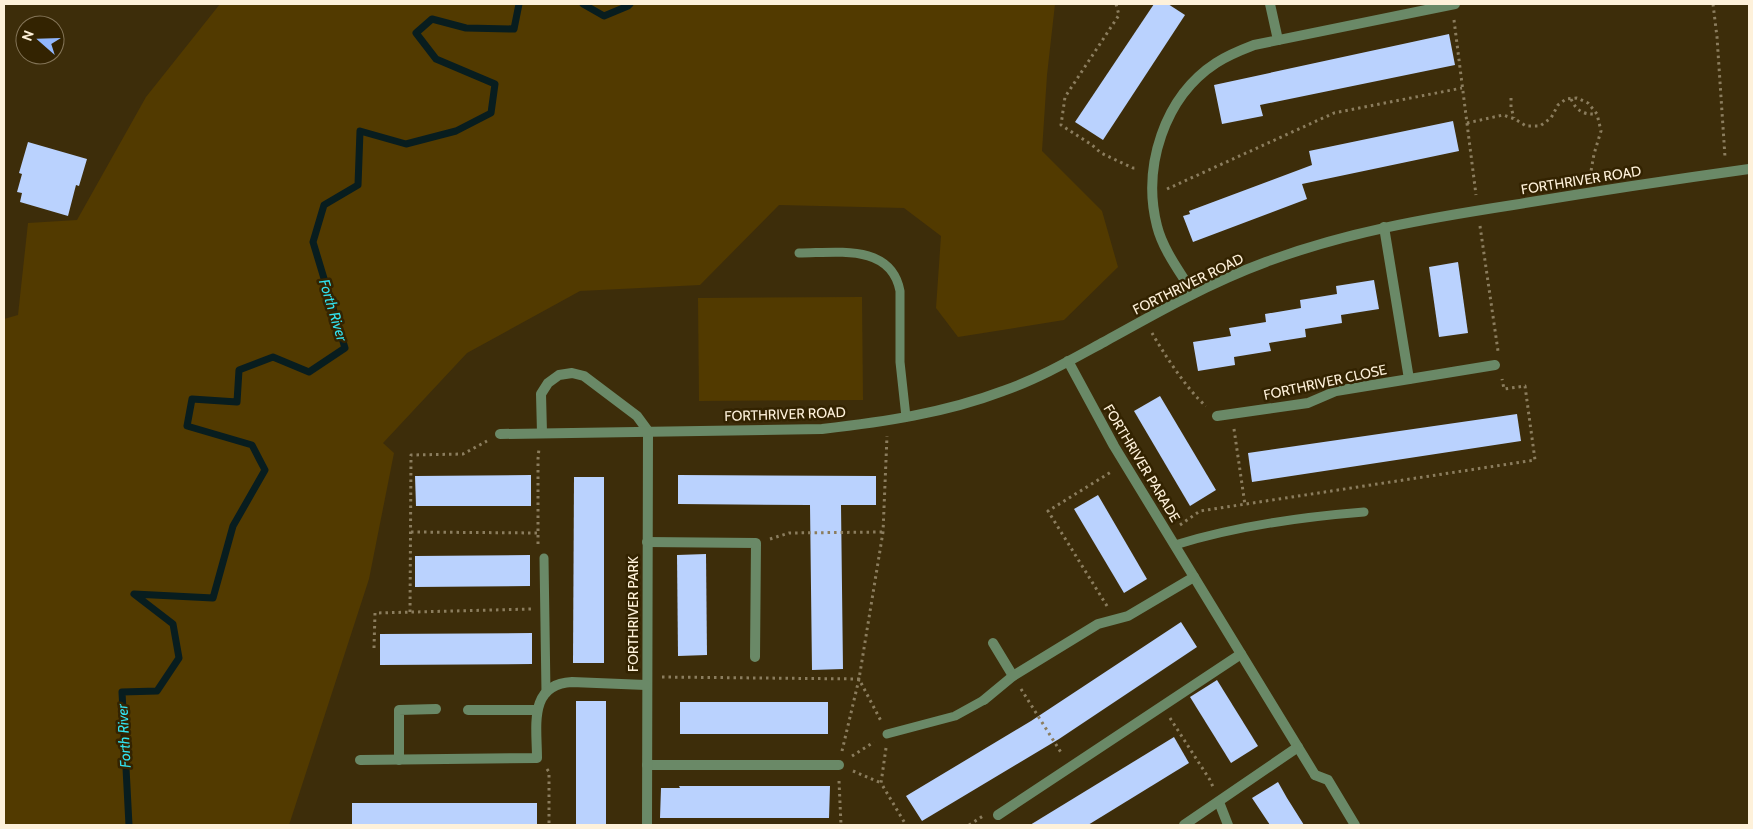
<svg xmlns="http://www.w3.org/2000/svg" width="1753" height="829" viewBox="0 0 1753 829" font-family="Cabin,sans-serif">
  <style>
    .green { fill: #523a00 }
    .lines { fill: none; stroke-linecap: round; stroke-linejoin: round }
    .stream { stroke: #081d1f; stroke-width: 7 }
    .building { fill: #bad2fe }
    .path { stroke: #8b7d5e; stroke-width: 3; stroke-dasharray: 2.5 4; stroke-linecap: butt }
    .service { stroke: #6a8967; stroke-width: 9 }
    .pedestrian { stroke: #6a8967; stroke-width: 10 }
    .minor { stroke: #6a8967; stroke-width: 10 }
    .labels { text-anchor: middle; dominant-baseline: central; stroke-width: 5; stroke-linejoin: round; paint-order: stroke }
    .street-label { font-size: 14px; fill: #fef1da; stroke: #332301 }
    .water-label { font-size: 15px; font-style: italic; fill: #32e1ee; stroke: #332301 }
  </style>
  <rect width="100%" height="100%" fill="#3d2d0a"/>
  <g class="green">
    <path d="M220,4H1055L1047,75L1042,151L1102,211L1118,267L1064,320L958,337L936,308L941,236L904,208L779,205L700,285L580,291L467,353L383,443L394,453L369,579L289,825H4V319L18,315L28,223L77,220L146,97Z"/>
    <path d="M862,297L863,400L699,401L698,298Z"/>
  </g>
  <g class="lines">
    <g class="stream">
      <path d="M583,4L604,16L628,6L630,4"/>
      <path d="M129,825L122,692L157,691L179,658L173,624L134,594L213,598L233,526L265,470L252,445L187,426L192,399L237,402L239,370L273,357L309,372L345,348L313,242L324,205L358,185L360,131L406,144L456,131L491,113L495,84L436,59L416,33L432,19L466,28L514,29L519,4"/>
    </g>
  </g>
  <g class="building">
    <path d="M1154,4H1168L1185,15L1103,140L1075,122Z"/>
    <path d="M1449,34L1455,65L1260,105L1263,116L1222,124L1214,85Z"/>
    <path d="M1453,121L1459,151L1302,184L1307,199L1193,242L1183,216L1190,214L1189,211L1312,165L1309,151Z"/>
    <path d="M28,142L87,159L79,186L76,185L68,216L20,202L22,193L17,192L22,174L19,173Z"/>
    <path d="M1458,262L1468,333L1439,337L1429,267Z"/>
    <path d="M1374,280L1379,309L1341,315L1342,323L1305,329L1306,337L1269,343L1271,351L1234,357L1235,365L1198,371L1193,342L1231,336L1229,328L1266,322L1265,314L1301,308L1300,300L1337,294L1336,286Z"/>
    <path d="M1160,396L1216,490L1190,506L1134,411Z"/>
    <path d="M1517,414L1521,441L1252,482L1248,453Z"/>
    <path d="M531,475V506H416L415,476Z"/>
    <path d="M678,475L876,476V505H841L843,669L812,670L810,505L678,504Z"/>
    <path d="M574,477H604V663H573Z"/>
    <path d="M1098,495L1147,579L1124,593L1074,509Z"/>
    <path d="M706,554L707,655L678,656L677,555Z"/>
    <path d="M530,555V586L415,587V556Z"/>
    <path d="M1181,622L1197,647L1059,739L922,821L906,796L1031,721Z"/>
    <path d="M532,633V664L380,665V634Z"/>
    <path d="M1217,680L1258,746L1231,763L1190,697Z"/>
    <rect x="576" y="701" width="30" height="124"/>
    <rect x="680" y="702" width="148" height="32"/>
    <path d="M1174,737L1189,763L1088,825H1030Z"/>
    <path d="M1278,782L1287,798L1304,825H1270L1252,798Z"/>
    <path d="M679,786H830L829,818H660L661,788H680Z"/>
    <rect x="352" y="803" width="185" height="22"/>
  </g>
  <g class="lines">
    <g class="path">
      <path d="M1116,4L1119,15L1065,97L1061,125L1092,145L1101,153L1133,168H1138"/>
      <path d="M1713,4L1717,37L1725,157"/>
      <path d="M1454,20L1476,195"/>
      <path d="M1511,98V107L1514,118"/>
      <path d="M1571,99C1576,110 1583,115 1596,114"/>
      <path d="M1467,123L1503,115L1515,119L1526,126H1540L1551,118L1558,105L1566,99L1577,98L1588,103L1597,114L1601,131L1594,154L1590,177"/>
      <path d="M1167,189L1334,113L1462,88"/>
      <path d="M1480,226L1498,351"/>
      <path d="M1152,333C1164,354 1188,391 1206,406"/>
      <path d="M1234,429L1245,505"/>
      <path d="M1180,525L1200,511L1535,460L1525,386L1504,389L1502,379"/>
      <path d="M411,532L538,533"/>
      <path d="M770,539L789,533L883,532"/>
      <path d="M538,544V459L539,448"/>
      <path d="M1107,606L1048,511L1111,472"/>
      <path d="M410,612L411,455L463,454L487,441"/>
      <path d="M374,648L375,613L531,609"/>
      <path d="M662,677L859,679L881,721"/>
      <path d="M1021,689L1062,754"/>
      <path d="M1170,718L1210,780L1213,787"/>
      <path d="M886,748L881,783L906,825"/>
      <path d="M842,751L859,679L883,532L887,436"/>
      <path d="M852,756L874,742"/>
      <path d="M547,769L549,772V825"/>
      <path d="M853,771L881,783"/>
      <path d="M839,781L841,825"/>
      <path d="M969,825L983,816"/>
    </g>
    <g class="service">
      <path d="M799,253C836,253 891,243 900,291V362L906,417"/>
      <path d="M1175,545C1236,526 1300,517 1364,512"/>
      <path d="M544,558L546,693"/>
      <path d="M887,734L955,716L984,700"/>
    </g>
    <g class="pedestrian">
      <path d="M647,765H839"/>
      <path d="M1315,775L1328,780L1355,825"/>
      <path d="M998,815L1241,654"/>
    </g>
    <g class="minor">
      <path d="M1270,4L1278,40"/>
      <path d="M1384,227L1409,379"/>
      <path d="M1193,293C1180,272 1163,250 1157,226C1142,167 1164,97 1216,63C1228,55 1241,50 1254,45L1455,4"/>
      <path d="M1068,361L1114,446L1315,775"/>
      <path d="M1217,416L1308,403L1336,391L1495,365"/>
      <path d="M542,433L541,394L548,383L559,375L572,373L584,376L637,416L648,431L647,825"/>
      <path d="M500,434L822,429C883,422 945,413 1003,391C1038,379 1071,360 1104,342C1156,313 1209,283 1266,262C1346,232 1429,218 1513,205C1591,192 1670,180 1749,169"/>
      <path d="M647,542L756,543L755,657"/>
      <path d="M993,643L1013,676"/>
      <path d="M984,700L1013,676L1098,624L1128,616L1194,577"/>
      <path d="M468,710H536"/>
      <path d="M360,760L537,758C537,727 528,684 572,682L646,685"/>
      <path d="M399,760V710L436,709"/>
      <path d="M1219,802L1228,825"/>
      <path d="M1184,825L1298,747"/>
    </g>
  </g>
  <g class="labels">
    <g class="street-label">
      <text transform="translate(1581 180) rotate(-9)">FORTHRIVER ROAD</text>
      <text transform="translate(1188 284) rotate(-26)">FORTHRIVER ROAD</text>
      <text transform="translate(1325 382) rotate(-12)">FORTHRIVER CLOSE</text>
      <text transform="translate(785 414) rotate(-2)">FORTHRIVER ROAD</text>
      <text transform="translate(1142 463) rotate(59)">FORTHRIVER PARADE</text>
      <text transform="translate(633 614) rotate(-90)">FORTHRIVER PARK</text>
    </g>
    <g class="water-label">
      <text transform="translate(333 310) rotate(73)">Forth River</text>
      <text transform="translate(124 736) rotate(-93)">Forth River</text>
    </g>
  </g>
  <rect width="1753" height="829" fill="none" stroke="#fef1da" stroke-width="10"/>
  <g transform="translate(40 40) rotate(290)"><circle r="24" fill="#332301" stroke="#847558"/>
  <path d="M0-4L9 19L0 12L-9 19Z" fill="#92b7fd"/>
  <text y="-8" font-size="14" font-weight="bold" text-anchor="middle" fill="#fef1da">N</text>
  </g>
</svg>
